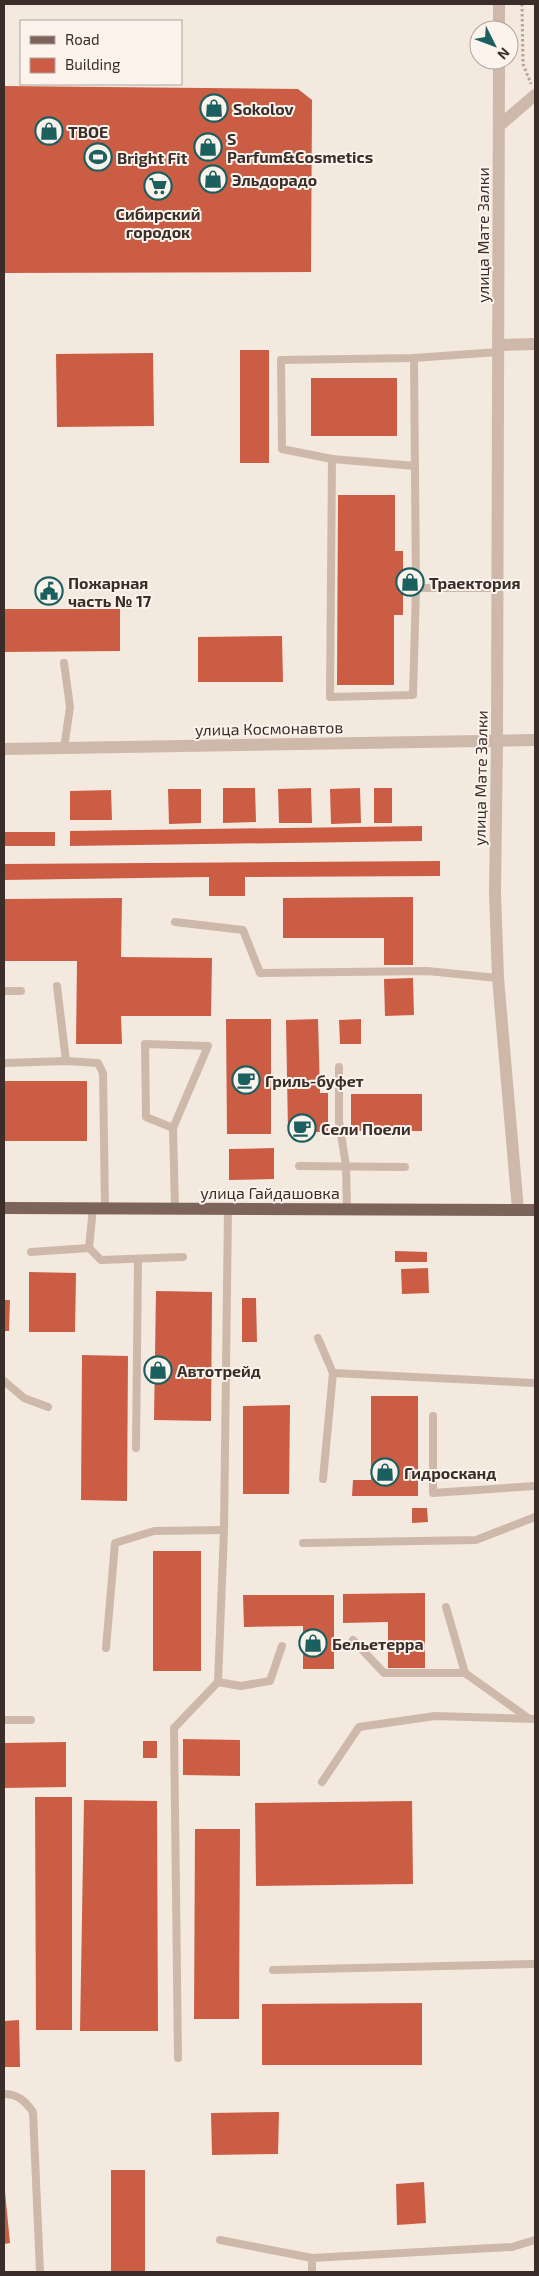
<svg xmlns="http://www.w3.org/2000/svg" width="539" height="2276" viewBox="0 0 539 2276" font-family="'Exo 2',sans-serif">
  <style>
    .building { fill: #cc5d45 }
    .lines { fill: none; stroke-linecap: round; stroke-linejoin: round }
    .path { stroke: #baa294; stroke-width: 3; stroke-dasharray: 2.5 2.5; stroke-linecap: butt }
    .service { stroke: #ceb8aa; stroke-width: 8 }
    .minor { stroke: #ceb8aa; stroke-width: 12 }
    .tertiary { stroke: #ceb8aa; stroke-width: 12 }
    .primary { stroke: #7d645a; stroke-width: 12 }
    .labels { text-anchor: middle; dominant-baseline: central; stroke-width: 4; stroke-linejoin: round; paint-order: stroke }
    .poi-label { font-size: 16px; font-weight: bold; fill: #3b2e2a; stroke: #fbf3ec; text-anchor: start }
    .street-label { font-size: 16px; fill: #3b2e2a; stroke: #fbf3ec }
  </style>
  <rect width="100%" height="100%" fill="#f4e9df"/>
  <g class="building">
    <path d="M4,86L298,89L312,100L311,272L4,273Z"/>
    <rect x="240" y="350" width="29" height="113"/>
    <path d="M153,353L154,426L57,427L56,354Z"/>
    <rect x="311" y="378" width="86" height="58"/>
    <path d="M338,495H395V551H403V615H394V685H337Z"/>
    <path d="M4,609H120V651L4,652Z"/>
    <path d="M282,636L283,682H198V637Z"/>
    <path d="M223,788H255L256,822L223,823Z"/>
    <path d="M311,788L312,823H279L278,789Z"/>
    <path d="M360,788L361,823L331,824L330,789Z"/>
    <rect x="374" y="788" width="18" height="35"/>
    <path d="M168,789H201V823L169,824Z"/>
    <path d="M111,790L112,820H70V791Z"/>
    <path d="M422,826V841L70,846V831Z"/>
    <rect x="4" y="832" width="51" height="14"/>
    <path d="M440,861V876L245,877V896H209V877L4,880V864Z"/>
    <path d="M413,897V965H384V938H283V898Z"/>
    <path d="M122,898L121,957L212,958L211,1016H121L122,1044H76L77,961H4V899Z"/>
    <path d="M413,978L414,1015L385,1016L384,979Z"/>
    <path d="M226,1019H271V1134H227Z"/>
    <path d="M318,1019L320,1093H328V1132H288L286,1020Z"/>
    <path d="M361,1019V1044H340L339,1020Z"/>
    <rect x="4" y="1081" width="83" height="60"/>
    <rect x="351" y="1094" width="71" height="37"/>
    <path d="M274,1148V1179L229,1180V1149Z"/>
    <path d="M395,1251L427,1252V1262H395Z"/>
    <path d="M428,1268L429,1293L402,1294L401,1269Z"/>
    <path d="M29,1272L76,1273L75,1332H29Z"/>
    <path d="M156,1291L212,1292L211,1421L154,1420Z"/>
    <path d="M242,1298H256L257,1342H242Z"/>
    <path d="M4,1300H10L9,1331H4Z"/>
    <path d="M82,1355L128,1356L127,1501L81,1500Z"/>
    <path d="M371,1396H418V1496H352L353,1480H371Z"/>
    <path d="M290,1405L289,1494H243V1406Z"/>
    <path d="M412,1508H427L428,1522L412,1523Z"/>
    <rect x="153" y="1551" width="48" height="120"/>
    <path d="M425,1593V1668H388V1622L343,1623V1594Z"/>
    <path d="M243,1595H334V1669H303V1626L244,1627Z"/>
    <path d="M183,1739L240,1740V1776L183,1775Z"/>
    <rect x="143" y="1741" width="14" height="17"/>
    <path d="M66,1742V1787L4,1788V1743Z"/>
    <path d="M35,1797H72V2030H36Z"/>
    <path d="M84,1800L157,1801L158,2031H80Z"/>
    <path d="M412,1801L413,1884L256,1886L255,1803Z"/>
    <path d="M195,1829H240L239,2019H194Z"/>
    <path d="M422,2003V2065H262V2004Z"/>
    <path d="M19,2020L20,2067H4V2021Z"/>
    <path d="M279,2112L278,2154L212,2155L211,2113Z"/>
    <rect x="111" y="2170" width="34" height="102"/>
    <path d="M424,2182L426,2223L397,2225L396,2184Z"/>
    <path d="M4,2192H5L10,2243L4,2244Z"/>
  </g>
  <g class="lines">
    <path class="path" d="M522,4L523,64L531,84"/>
    <g class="service">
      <path d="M414,358L416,588H496"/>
      <path d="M332,459L330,697L413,695L416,588"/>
      <path d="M415,466L332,459L282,449L281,360L414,358L498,352"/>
      <path d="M64,663L70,707L64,748"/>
      <path d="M175,922L243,930L260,973L427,971L498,978"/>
      <path d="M57,986L66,1061"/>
      <path d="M4,991H21"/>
      <path d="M4,1063L66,1061L98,1063L103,1073L105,1208"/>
      <path d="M339,1067V1121L346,1166L347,1209"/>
      <path d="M173,1128L146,1117L145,1044L208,1046L173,1128L175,1207"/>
      <path d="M299,1166L405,1167"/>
      <path d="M89,1248L101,1260L183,1257"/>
      <path d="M31,1252L89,1248L93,1208"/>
      <path d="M318,1338L333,1373L535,1383"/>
      <path d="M4,1381L24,1398L48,1407"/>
      <path d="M433,1416V1493L535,1486"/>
      <path d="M136,1448L138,1259"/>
      <path d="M323,1479L333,1373"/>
      <path d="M303,1543L476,1540L535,1517"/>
      <path d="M446,1607L465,1673L528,1718"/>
      <path d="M353,1640L384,1673H465"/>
      <path d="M106,1648L115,1543L154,1531L224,1530"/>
      <path d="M218,1682L241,1686L270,1681L282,1646"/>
      <path d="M4,1720H31"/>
      <path d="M322,1782L359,1727L435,1716L535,1719"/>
      <path d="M273,1970L535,1964"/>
      <path d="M178,2058L174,1728L218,1682L224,1530L228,1208"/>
      <path d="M4,2094C18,2094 25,2101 33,2112L40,2272"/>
      <path d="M220,2240L312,2258"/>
      <path d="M312,2272V2258L512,2247L535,2240"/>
    </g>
    <g class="minor">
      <path d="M499,126L535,95"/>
      <path d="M498,345L535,344"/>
    </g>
    <g class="tertiary">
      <path d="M499,30V4"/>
      <path d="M499,60L497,740L495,893L498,978L518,1210"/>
      <path d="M4,749L535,740"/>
    </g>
    <path class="primary" d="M4,1208L535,1210"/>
  </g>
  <defs>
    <g id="shop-ring" transform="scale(1.4375)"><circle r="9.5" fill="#fbf3ec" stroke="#1c5f5f" stroke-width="1.5"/><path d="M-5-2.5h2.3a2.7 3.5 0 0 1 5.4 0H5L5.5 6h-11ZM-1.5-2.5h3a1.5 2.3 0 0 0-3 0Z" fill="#1c5f5f"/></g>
    <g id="stadium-ring" transform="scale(1.4375)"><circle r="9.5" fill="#fbf3ec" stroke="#1c5f5f" stroke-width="1.5"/><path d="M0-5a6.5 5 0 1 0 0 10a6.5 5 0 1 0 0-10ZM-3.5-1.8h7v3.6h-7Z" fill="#1c5f5f"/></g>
    <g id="supermarket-ring" transform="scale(1.4375)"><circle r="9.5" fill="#fbf3ec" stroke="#1c5f5f" stroke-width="1.5"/><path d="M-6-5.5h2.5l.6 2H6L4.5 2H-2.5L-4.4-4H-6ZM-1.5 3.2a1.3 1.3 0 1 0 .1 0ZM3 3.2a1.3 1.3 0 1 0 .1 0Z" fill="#1c5f5f"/></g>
    <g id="civic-ring" transform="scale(1.4375)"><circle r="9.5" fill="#fbf3ec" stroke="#1c5f5f" stroke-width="1.5"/><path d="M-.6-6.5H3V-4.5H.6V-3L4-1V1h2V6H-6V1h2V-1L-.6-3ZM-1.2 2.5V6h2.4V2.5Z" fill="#1c5f5f"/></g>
    <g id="cafe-ring" transform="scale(1.4375)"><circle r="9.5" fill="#fbf3ec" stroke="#1c5f5f" stroke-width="1.5"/><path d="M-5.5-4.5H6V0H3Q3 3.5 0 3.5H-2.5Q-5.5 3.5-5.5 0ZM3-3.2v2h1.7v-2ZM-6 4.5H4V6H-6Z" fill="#1c5f5f"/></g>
  </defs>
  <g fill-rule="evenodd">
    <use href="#shop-ring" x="214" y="108"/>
    <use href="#shop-ring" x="49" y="131"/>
    <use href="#shop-ring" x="208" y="147"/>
    <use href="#stadium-ring" x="98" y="157"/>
    <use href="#shop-ring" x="213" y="179"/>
    <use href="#supermarket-ring" x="158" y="186"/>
    <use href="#shop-ring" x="410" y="582"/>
    <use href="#civic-ring" x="49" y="591"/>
    <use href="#cafe-ring" x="246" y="1080"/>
    <use href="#cafe-ring" x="302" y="1128"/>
    <use href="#shop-ring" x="158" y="1370"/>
    <use href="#shop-ring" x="385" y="1472"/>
    <use href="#shop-ring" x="313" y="1643"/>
  </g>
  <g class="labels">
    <g class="poi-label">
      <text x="233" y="108">Sokolov</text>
      <text x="68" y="131">ТВОЕ</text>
      <text x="227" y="138">S<tspan x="227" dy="18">Parfum&amp;Cosmetics</tspan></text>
      <text x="117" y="157">Bright Fit</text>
      <text x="232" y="179">Эльдорадо</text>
      <text x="158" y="213" text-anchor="middle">Сибирский<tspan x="158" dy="18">городок</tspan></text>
      <text x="68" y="582">Пожарная<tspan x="68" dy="18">часть № 17</tspan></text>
      <text x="429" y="582">Траектория</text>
      <text x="265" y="1080">Гриль-буфет</text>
      <text x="321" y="1128">Сели Поели</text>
      <text x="177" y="1370">Автотрейд</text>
      <text x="404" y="1472">Гидросканд</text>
      <text x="332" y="1643">Бельетерра</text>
    </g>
    <g class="street-label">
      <text transform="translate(482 235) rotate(-90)">улица Мате Залки</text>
      <text transform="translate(269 728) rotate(-1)">улица Космонавтов</text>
      <text transform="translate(480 778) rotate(-89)">улица Мате Залки</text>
      <text x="270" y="1192">улица Гайдашовка</text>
    </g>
  </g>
  <rect width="539" height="2276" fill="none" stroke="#3b2e2a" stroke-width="10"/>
  <rect x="20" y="20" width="162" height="65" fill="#fbf3ec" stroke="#aea49e"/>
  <rect x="30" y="36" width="25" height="8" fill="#7d645a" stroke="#aea49e"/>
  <text x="65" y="45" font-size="15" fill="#3b2e2a">Road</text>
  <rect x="30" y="58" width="25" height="15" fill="#cc5d45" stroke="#aea49e"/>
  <text x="65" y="70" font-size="15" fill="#3b2e2a">Building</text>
  <g transform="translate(494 45) rotate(132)"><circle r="24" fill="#fbf3ec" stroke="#aea49e"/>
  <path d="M0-4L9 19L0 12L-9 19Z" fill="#1c5f5f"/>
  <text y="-8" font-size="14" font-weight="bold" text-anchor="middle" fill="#3b2e2a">N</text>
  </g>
</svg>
